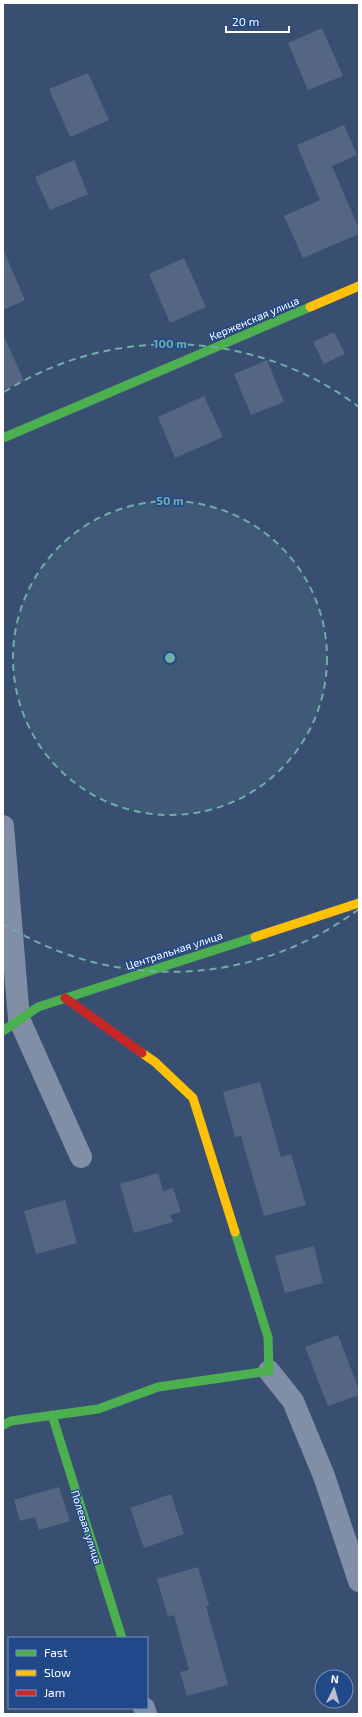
<svg xmlns="http://www.w3.org/2000/svg" width="362" height="1717" viewBox="0 0 362 1717" font-family="'Exo 2',sans-serif">
  <style>
    .building { fill: #546682 }
    .lines { fill: none; stroke-linecap: round; stroke-linejoin: round }
    .street { stroke: #808fa6; stroke-width: 22 }
    .fast { stroke: #4caf50; stroke-width: 9 }
    .slow { stroke: #ffc107; stroke-width: 9 }
    .jam { stroke: #c62828; stroke-width: 9 }
    .ring { fill: none; stroke: #6fada8; stroke-width: 2; stroke-dasharray: 7 5 }
    .labels { text-anchor: middle; dominant-baseline: central; stroke-width: 3; stroke-linejoin: round; paint-order: stroke }
    .street-label { font-size: 11px; fill: #fff; stroke: #214989 }
    .centre { fill: #6fada8; stroke: #214989; stroke-width: 2 }
    .ring-label { font-size: 12px; text-anchor: middle; font-weight: bold; fill: #6fada8; stroke: #214989; stroke-width: 3; stroke-linejoin: round; paint-order: stroke }
  </style>
  <rect width="100%" height="100%" fill="#394f71"/>
  <g class="building">
    <polygon points="322,28 343,76 308,90 288,43"/>
    <polygon points="88,73 109,120 70,137 49,89"/>
    <polygon points="344,125 357,155 332,166 359,229 359,234 303,258 284,216 320,200 297,145"/>
    <polygon points="74,160 88,194 50,210 35,177"/>
    <polygon points="3,249 25,300 3,310"/>
    <polygon points="184,258 206,307 170,323 149,274"/>
    <polygon points="334,332 345,354 324,364 313,342"/>
    <polygon points="3,334 24,381 3,390"/>
    <polygon points="267,360 284,402 251,415 234,374"/>
    <polygon points="204,396 223,437 175,458 158,417"/>
    <polygon points="260,1082 281,1157 291,1154 306,1205 264,1216 241,1136 235,1137 223,1092"/>
    <polygon points="158,1173 163,1191 173,1188 181,1212 170,1215 173,1222 134,1233 120,1184"/>
    <polygon points="65,1200 77,1243 36,1254 24,1211"/>
    <polygon points="314,1246 323,1283 285,1293 275,1256"/>
    <polygon points="338,1335 359,1390 359,1395 328,1406 305,1347"/>
    <polygon points="59,1487 70,1521 39,1530 35,1517 20,1521 14,1500"/>
    <polygon points="171,1494 184,1534 144,1548 130,1508"/>
    <polygon points="198,1567 209,1605 206,1606 228,1685 187,1696 180,1672 189,1670 174,1615 168,1617 157,1579"/>
  </g>
  <g class="lines">
    <g class="street">
      <polyline points="3,826 19,1019 81,1157"/>
      <polyline points="269,1371 293,1401 324,1476 359,1581"/>
      <polyline points="144,1708 146,1714"/>
    </g>
    <g class="fast">
      <polyline points="3,438 310,307"/>
      <polyline points="3,1031 38,1007 255,937"/>
      <polyline points="52,1415 122,1638"/>
      <polyline points="3,1425 11,1421 98,1409 158,1387 269,1371 268,1337 235,1232"/>
    </g>
    <g class="slow">
      <polyline points="310,307 359,286"/>
      <polyline points="255,937 359,903"/>
      <polyline points="142,1053 155,1062 193,1098 235,1232"/>
    </g>
    <polyline class="jam" points="65,998 142,1053"/>
  </g>
  <circle cx="170" cy="658" r="157" fill="#6fada8" fill-opacity=".12"/>
  <g class="ring">
    <circle cx="170" cy="658" r="157"/>
    <path d="M359 909A314 314 0 0 1 4 924M4 392A314 314 0 0 1 359 407"/>
  </g>
  <g class="labels">
    <g class="street-label">
      <text transform="translate(254 318) rotate(-23)">Керженская улица</text>
      <text transform="translate(174 950) rotate(-18)">Центральная улица</text>
      <text transform="translate(87 1527) rotate(72)">Полевая улица</text>
    </g>
  </g>
  <circle cx="170" cy="658" r="6" class="centre"/>
  <g class="ring-label">
    <text x="170" y="348">100 m</text>
    <text x="170" y="505">50 m</text>
  </g>
  <rect width="362" height="1717" fill="none" stroke="#ffffff" stroke-width="8"/>
  <rect x="8" y="1637" width="140" height="72" fill="#214989" stroke="#7a92b8"/>
  <rect x="16" y="1650" width="20" height="6" fill="#4caf50" stroke="#7a92b8"/>
  <text x="44" y="1657" font-size="12" fill="#ffffff">Fast</text>
  <rect x="16" y="1670" width="20" height="6" fill="#ffc107" stroke="#7a92b8"/>
  <text x="44" y="1677" font-size="12" fill="#ffffff">Slow</text>
  <rect x="16" y="1690" width="20" height="6" fill="#c62828" stroke="#7a92b8"/>
  <text x="44" y="1697" font-size="12" fill="#ffffff">Jam</text>
  <g transform="translate(334 1689) rotate(5)"><circle r="19" fill="#214989" stroke="#7a92b8"/>
  <path d="M0-3L7 15L0 10L-7 15Z" fill="#bac1cd"/>
  <text y="-6" font-size="11" font-weight="bold" text-anchor="middle" fill="#ffffff">N</text>
  </g>
  <path d="M226 26v6h63v-6" fill="none" stroke="#ffffff" stroke-width="2"/>
  <text x="232" y="26" font-size="12" fill="#ffffff" stroke="#214989" stroke-width="3" paint-order="stroke">20 m</text>
</svg>
